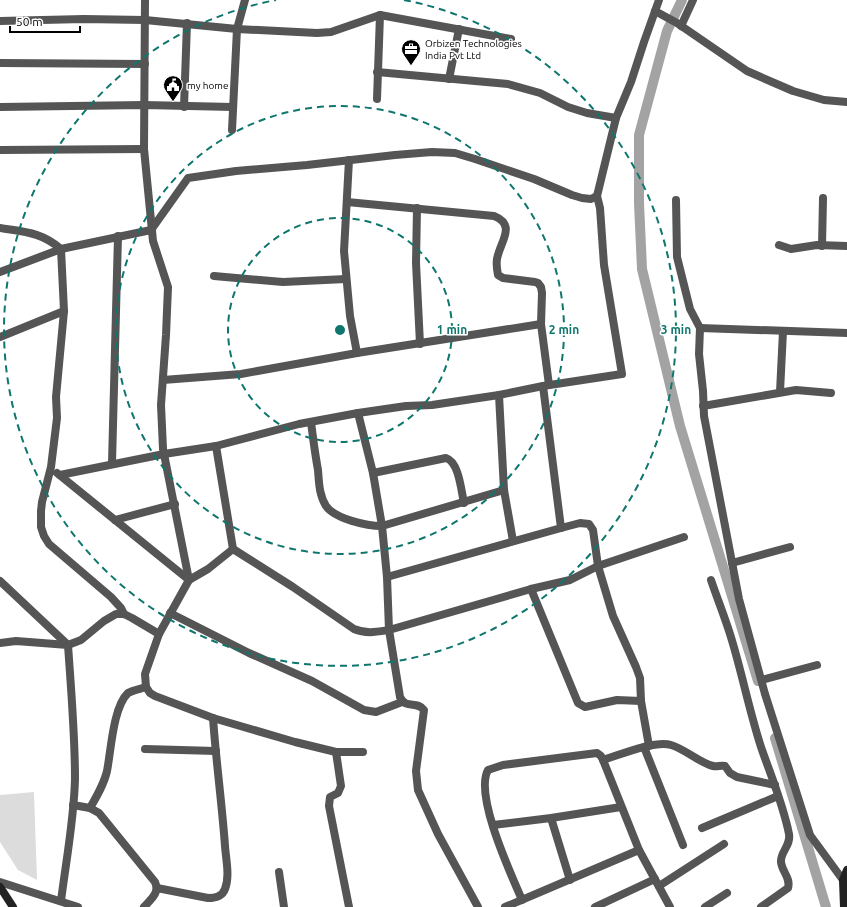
<svg xmlns="http://www.w3.org/2000/svg" width="847" height="907" viewBox="0 0 847 907" font-family="Ubuntu,sans-serif">
  <style>
    .green { fill: #dcdcdc }
    .lines { fill: none; stroke-linecap: round; stroke-linejoin: round }
    .canal { stroke: #a3a3a3; stroke-width: 10 }
    .street { stroke: #555; stroke-width: 8 }
    .secondary { stroke: #222; stroke-width: 8 }
    .ring { fill: none; stroke: #0f766e; stroke-width: 2; stroke-dasharray: 7 5 }
    .labels { text-anchor: middle; dominant-baseline: central; stroke-width: 3; stroke-linejoin: round; paint-order: stroke }
    .poi-label { font-size: 10px; fill: #000; stroke: #fff; text-anchor: start }
    .centre { fill: #0f766e; stroke: #fff; stroke-width: 2 }
    .ring-label { font-size: 12px; text-anchor: middle; font-weight: bold; fill: #0f766e; stroke: #fff; stroke-width: 3; stroke-linejoin: round; paint-order: stroke }
  </style>
  <rect width="100%" height="100%" fill="#fff"/>
  <polygon class="green" points="34,792 34,793 37,880 18,870 0,842 0,795"/>
  <g class="lines">
    <g class="canal">
      <polyline points="682,0 667,31 639,135 639,203 642,269 680,426 758,681"/>
      <polyline points="775,738 826,907"/>
    </g>
    <g class="street">
      <polyline points="145,0 144,149 153,241 168,287 166,335 161,405 163,449 189,580 159,634 145,674 146,687 150,693 155,696 213,718 295,742 336,752 363,752"/>
      <polyline points="655,11 677,23 747,71 793,91 824,100 847,102"/>
      <polyline points="0,21 84,19 145,20 237,29 317,33 331,32 380,15 511,39"/>
      <polyline points="681,26 693,0"/>
      <polyline points="0,63 145,64"/>
      <polyline points="377,72 508,84 540,93 568,107 587,113 616,118"/>
      <polyline points="449,79 459,29"/>
      <polyline points="377,99 380,15"/>
      <polyline points="0,107 144,105 233,107"/>
      <polyline points="184,107 187,23"/>
      <polyline points="232,130 237,29 245,0"/>
      <polyline points="0,150 144,149"/>
      <polyline points="349,160 344,251 350,316 357,353"/>
      <polyline points="676,200 677,257 690,309 700,328 699,354 703,391 704,416 739,599 765,694 810,835 843,880"/>
      <path d="M347 202 494 216C517 225 500 242 497 259 496 265 497 270 498 275L503 278 535 282 538 283 541 287 542 293 541 324 549 385"/>
      <polyline points="417,208 416,263 420,344"/>
      <path d="M0 228C25 232 41 232 61 249L64 311 56 397 57 418 51 467 42 502 41 511V527L44 536 49 544 111 597 121 608 124 614"/>
      <polyline points="779,245 791,249 817,245 847,246"/>
      <polyline points="822,246 823,198"/>
      <polyline points="0,272 61,249 151,230 188,178 236,171 307,165 395,155 432,152 455,153 475,159 534,179 572,195 582,198 591,199 597,196 616,118 631,82 644,42 659,0"/>
      <polyline points="214,276 283,282 346,279"/>
      <polyline points="700,328 847,333"/>
      <polyline points="0,337 64,311"/>
      <polyline points="163,380 241,374 357,353 541,324"/>
      <polyline points="543,386 561,528"/>
      <polyline points="780,392 783,331"/>
      <polyline points="499,395 504,490 513,541"/>
      <polyline points="703,406 796,390 831,393"/>
      <path d="M358 413 373 473 382 526 387 577 389 630 400 697C406 710 417 700 424 710L416 771 418 790 438 834 478 907"/>
      <path d="M311 422C313 438 315 454 318 470 319 482 319 495 326 506 335 519 367 526 382 526L504 490"/>
      <path d="M216 446 233 549 293 587 354 629C366 634 376 632 389 630L531 589 570 580 598 566 684 537"/>
      <polyline points="112,463 118,236"/>
      <polyline points="57,473 189,580 208,569 233,549"/>
      <path d="M373 473 446 458C459 462 461 490 464 503"/>
      <polyline points="60,475 164,454 216,446 299,424 358,413 406,406 432,405 499,395 543,386 622,374 604,265 600,208 597,196"/>
      <polyline points="115,520 175,504"/>
      <polyline points="732,563 790,547"/>
      <polyline points="387,577 561,528 580,523 589,524 593,530 598,566 613,616 636,667 640,678 641,701 649,746"/>
      <path d="M711 580C718 601 727 622 733 644 743 678 750 713 761 747 771 776 783 804 789 834 791 846 780 852 781 862 782 872 791 878 788 888L761 907"/>
      <path d="M0 581 68 645C71 689 75 734 75 779 74 820 66 861 61 901"/>
      <polyline points="531,589 578,703 585,707 617,700 641,701"/>
      <polyline points="170,613 249,653 312,681 364,710 376,712 402,702"/>
      <polyline points="0,643 16,641 68,645 81,640 104,621 116,614 124,614 132,618 159,634"/>
      <polyline points="762,680 817,665"/>
      <polyline points="644,747 683,845"/>
      <polyline points="145,749 216,751"/>
      <polyline points="336,752 341,786 338,793 330,797 329,806 349,907"/>
      <path d="M603 760C619 755 655 740 671 745 685 749 700 763 713 766 717 767 721 765 725 766L730 773 737 777 775 785"/>
      <path d="M73 805 90 808 99 813 155 882C160 893 151 899 144 907"/>
      <path d="M90 808C97 796 104 784 107 771 111 751 113 707 128 693 133 690 140 689 146 687"/>
      <polyline points="551,818 570,880"/>
      <polyline points="493,825 551,818 621,807"/>
      <polyline points="702,828 778,796"/>
      <polyline points="279,872 284,907"/>
      <polyline points="0,882 78,907"/>
      <polyline points="659,886 724,844"/>
      <path d="M157 888 208 898C215 898 222 897 225 889 230 876 226 860 225 846 222 804 216 761 213 718"/>
      <path d="M522 900C511 874 474 795 488 770L503 765 597 753 601 756 603 760 639 850 670 907"/>
      <polyline points="505,907 639,850"/>
      <polyline points="595,907 655,879"/>
      <polyline points="705,907 727,893"/>
    </g>
    <g class="secondary">
      <polyline points="0,887 13,907"/>
      <polyline points="844,907 843,880 847,870"/>
    </g>
  </g>
  <g class="ring">
    <circle cx="340" cy="330" r="112"/>
    <circle cx="340" cy="330" r="224"/>
    <path d="M404 0A336 336 0 1 1 276 0"/>
  </g>
  <defs>
    <symbol id="office-pin" viewBox="-11 -11 22 30"><path d="M0 17L-7.5 6A9.5 9.5 0 1 1 7.5 6Z" fill="#000" stroke="#fff"/><path d="M-6-3h4V-5.5h4V-3h4V5H-6ZM-1-4.5V-3h2v-1.5ZM-6 0V1H6V0Z" fill="#fff"/></symbol>
    <symbol id="civic-pin" viewBox="-11 -11 22 30"><path d="M0 17L-7.5 6A9.5 9.5 0 1 1 7.5 6Z" fill="#000" stroke="#fff"/><path d="M-.6-6.5H3V-4.5H.6V-3L4-1V1h2V6H-6V1h2V-1L-.6-3ZM-1.2 2.5V6h2.4V2.5Z" fill="#fff"/></symbol>
  </defs>
  <g fill-rule="evenodd">
    <use href="#office-pin" x="400" y="38" width="22" height="30"/>
    <use href="#civic-pin" x="162" y="74" width="22" height="30"/>
  </g>
  <g class="labels">
    <g class="poi-label">
      <text x="425" y="43">Orbizen Technologies<tspan x="425" dy="12">India Pvt Ltd</tspan></text>
      <text x="187" y="85">my home</text>
    </g>
  </g>
  <circle cx="340" cy="330" r="6" class="centre"/>
  <g class="ring-label">
    <text x="452" y="334">1 min</text>
    <text x="564" y="334">2 min</text>
    <text x="676" y="334">3 min</text>
  </g>
  <path d="M10 26v6h70v-6" fill="none" stroke="#000000" stroke-width="2"/>
  <text x="16" y="26" font-size="12" fill="#000000" stroke="#ffffff" stroke-width="3" paint-order="stroke">50 m</text>
</svg>
